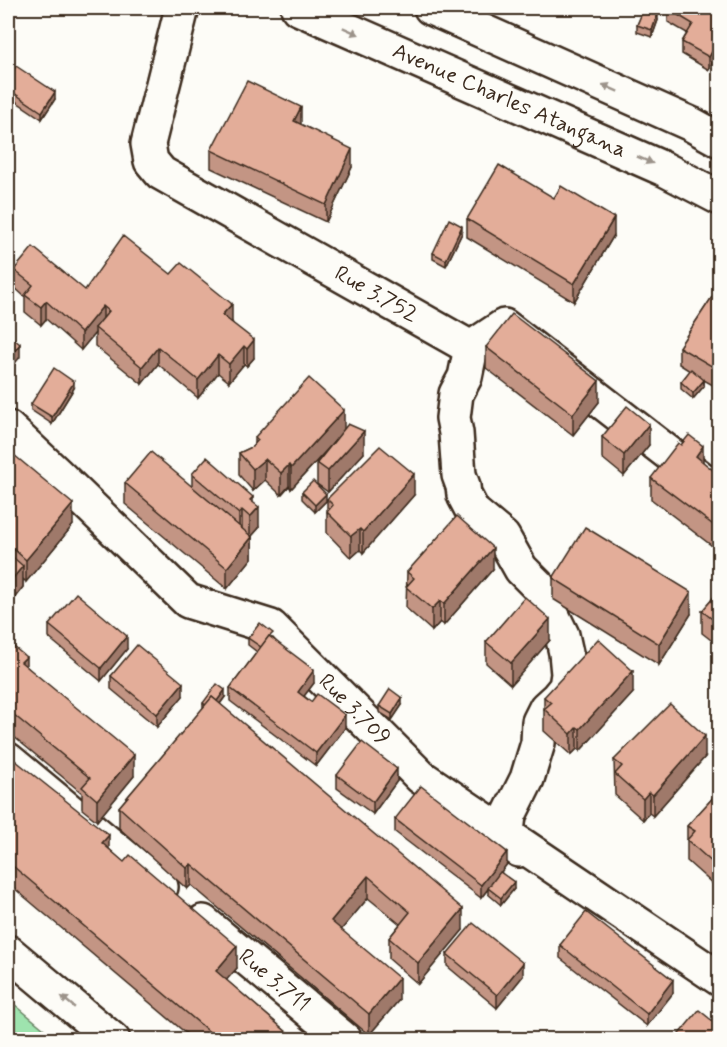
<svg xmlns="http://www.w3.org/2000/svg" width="727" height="1047" viewBox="0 0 727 1047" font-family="Mynerve,sans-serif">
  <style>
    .green { fill: #9ee3ae; stroke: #6c8666; stroke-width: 1.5 }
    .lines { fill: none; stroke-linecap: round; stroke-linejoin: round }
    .minor-casing { stroke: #3b2a1e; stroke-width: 38 }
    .major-casing { stroke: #3b2a1e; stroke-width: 38 }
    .minor { stroke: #fdfcf7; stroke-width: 33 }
    .major { stroke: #fdfcf7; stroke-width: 33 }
    .wall { fill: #c39584; stroke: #3b2a1e; stroke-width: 1.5 }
    .shaded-wall { fill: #9f796b; stroke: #3b2a1e; stroke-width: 1.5 }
    .building { fill: #e3ad99; stroke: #3b2a1e; stroke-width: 1.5 }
    .oneway { fill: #9c938a }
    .labels { text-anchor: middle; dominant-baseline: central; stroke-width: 5; stroke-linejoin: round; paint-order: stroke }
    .street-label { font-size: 22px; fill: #3b2a1e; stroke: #fdfcf7 }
  </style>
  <rect width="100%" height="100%" fill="#fdfcf7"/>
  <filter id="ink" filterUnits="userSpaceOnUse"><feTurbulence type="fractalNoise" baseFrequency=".0167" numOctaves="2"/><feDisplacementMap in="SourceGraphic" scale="12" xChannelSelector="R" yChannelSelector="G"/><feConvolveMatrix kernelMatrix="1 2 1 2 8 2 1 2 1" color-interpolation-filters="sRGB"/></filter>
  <g filter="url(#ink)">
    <polygon class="green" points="8,999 56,1039 8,1039"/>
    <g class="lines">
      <defs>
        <g id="minor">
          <path id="s1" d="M182 8 148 144 151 161 161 173 471 348 504 326 720 493"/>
          <polyline points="471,348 465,377 456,394 453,418 456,433 459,475 463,486 464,495 473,512 503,537 521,569 538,586 562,635 566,653 568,674 566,687 557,698 546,708 539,722 538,743 527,779 509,815 507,832 508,842 519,850"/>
          <path id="s2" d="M8 428 57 474 188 601 271 627 421 777 720 979"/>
          <polyline points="8,760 161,887"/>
          <path id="s3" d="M203 922 345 1040"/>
          <polyline points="8,952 113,1040"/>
        </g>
        <g id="major">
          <path id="s4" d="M298 8 664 169 720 198"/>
          <polyline points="431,8 691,124 720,140"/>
        </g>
      </defs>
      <use href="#minor" class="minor-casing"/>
      <use href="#major" class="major-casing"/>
      <use href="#minor" class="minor"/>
      <use href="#major" class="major"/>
    </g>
    <g class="wall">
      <polygon points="632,8 656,8 654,12 658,20 652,37 637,32 637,25 643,12"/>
      <polygon points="720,8 720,67 714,64 714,60 709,70 682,54 682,42 687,33 668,22 668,9"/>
      <polygon points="8,80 55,99 42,119 8,96"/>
      <polygon points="211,150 352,167 326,222 211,168"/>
      <polygon points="554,198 614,235 574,302 467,237 467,219"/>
      <polygon points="462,233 446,266 433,259 433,253"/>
      <polygon points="14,270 85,290 232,322 254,358 247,366 244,364 229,382 218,373 198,398 158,364 142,384 95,346 95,333 81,350 46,319 41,325 25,312 25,297 14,287"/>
      <polygon points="720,285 720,389 704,380 704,386 693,399 681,389 681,382 690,371 679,364 679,347"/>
      <polygon points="486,347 599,402 573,435 486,368"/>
      <polygon points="74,388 52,424 31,410 31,404"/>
      <polygon points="720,410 720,423 716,421 716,414"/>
      <polygon points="344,429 364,453 328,492 317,484 317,463 328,449 291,489 289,486 281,495 265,480 253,491 239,475 239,453 252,447 255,444 255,437"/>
      <polygon points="602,437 649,445 624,476 602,458"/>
      <polygon points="8,450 73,525 26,582 23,579 23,587 8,606"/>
      <polygon points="703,463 720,476 720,552 651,499 651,478"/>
      <polygon points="192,474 253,502 259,528 252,536 252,558 227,589 125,504 125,483 192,487"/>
      <polygon points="302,492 326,501 315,512 302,499"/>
      <polygon points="414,495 363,553 360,550 351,558 327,533 327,499"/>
      <polygon points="493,569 444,625 440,622 432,631 406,608 407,572"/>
      <polygon points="553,578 691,614 659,665 553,599"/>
      <polygon points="720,590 720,647 702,633 702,611"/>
      <polygon points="49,625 127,649 101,681 49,638"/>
      <polygon points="248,638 273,638 314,683 304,696 345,728 316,766 230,701 230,688 257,652 248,645"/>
      <polygon points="550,640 511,685 486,663 486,642"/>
      <polygon points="8,642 26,666 134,776 97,821 82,809 82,793 8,732"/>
      <polygon points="111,676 183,696 157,727 111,689"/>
      <polygon points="633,693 580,751 577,749 571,755 544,731 544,697"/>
      <polygon points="225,697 220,704 463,930 418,984 389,959 389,938 400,924 368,898 341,930 399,1000 369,1035 191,885 187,889 119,828 119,807 203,708 203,703"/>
      <polygon points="402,705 392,720 379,712 379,706"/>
      <polygon points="705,757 653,816 649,813 643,820 615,795 614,760"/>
      <polygon points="8,761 109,849 237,968 226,980 296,1040 194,1040 8,883"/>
      <polygon points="337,775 397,781 373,814 337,788"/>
      <polygon points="720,790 720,879 714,885 687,861 687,826"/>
      <polygon points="395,819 507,864 501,872 514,889 501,905 488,894 488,889 481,898 395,832"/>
      <polygon points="560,945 673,993 647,1026 560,958"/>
      <polygon points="447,954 523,976 497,1008 447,966"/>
    </g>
    <g class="shaded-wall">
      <polygon points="651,8 656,8 651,17"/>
      <polygon points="658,13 658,20 652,37 652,30"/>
      <polygon points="720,37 720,50 714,51 714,60 709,70 709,57"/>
      <polygon points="55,92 55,99 42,119 42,112"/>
      <polygon points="301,107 301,125 294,121"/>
      <polygon points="352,149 352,167 326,222 326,205"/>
      <polygon points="614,218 614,235 574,302 574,284"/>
      <polygon points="462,226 462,233 446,266 446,260"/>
      <polygon points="46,301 46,319 41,325 41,307"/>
      <polygon points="232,304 232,322 222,333 222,315"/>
      <polygon points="103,306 103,324 95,328 95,333 81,350 81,333"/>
      <polygon points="254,340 254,358 247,366 247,349"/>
      <polygon points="20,344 20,357 8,372 8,359"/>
      <polygon points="244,346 244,364 229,382 229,364"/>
      <polygon points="158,347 158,364 142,384 142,367"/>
      <polygon points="218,355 218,373 198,398 198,380"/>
      <polygon points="704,380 704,386 693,399 693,393"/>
      <polygon points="599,381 599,402 573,435 573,414"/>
      <polygon points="74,382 74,388 52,424 52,417"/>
      <polygon points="344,410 344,431 291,489 291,468"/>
      <polygon points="649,424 649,445 624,476 624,455"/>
      <polygon points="364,431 364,453 328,492 328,471"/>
      <polygon points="703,446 703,467 696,456"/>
      <polygon points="265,459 265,480 253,491 253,469"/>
      <polygon points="289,465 289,486 281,495 281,473"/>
      <polygon points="414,474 414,495 363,553 363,532"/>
      <polygon points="326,494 326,501 315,512 315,505"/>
      <polygon points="253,497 253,514 259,507 259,528 250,538 250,500"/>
      <polygon points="73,504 73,525 26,582 26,560"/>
      <polygon points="242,510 242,531 239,535 239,514"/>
      <polygon points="360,529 360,550 351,558 351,536"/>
      <polygon points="252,537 252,558 227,589 227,568"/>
      <polygon points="493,548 493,569 444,625 444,604"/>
      <polygon points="23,566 23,587 8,606 8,584"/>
      <polygon points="691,592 691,614 659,665 659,644"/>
      <polygon points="440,601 440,622 432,631 432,609"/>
      <polygon points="550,619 550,640 511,685 511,663"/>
      <polygon points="127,636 127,649 101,681 101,668"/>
      <polygon points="26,657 26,678 21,662"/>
      <polygon points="314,670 314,683 298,704 298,692"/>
      <polygon points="633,671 633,693 580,751 580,729"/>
      <polygon points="183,683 183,696 157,727 157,714"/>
      <polygon points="225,690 225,697 211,716 211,709"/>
      <polygon points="402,698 402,705 392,720 392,714"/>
      <polygon points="345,715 345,728 316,766 316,753"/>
      <polygon points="577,727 577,749 571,755 571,734"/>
      <polygon points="705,736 705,757 653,816 653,795"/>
      <polygon points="134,755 134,776 97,821 97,800"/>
      <polygon points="397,769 397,781 373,814 373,802"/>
      <polygon points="649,792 649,813 643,820 643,799"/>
      <polygon points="109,835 109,856 102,843"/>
      <polygon points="507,852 507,864 481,898 481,885"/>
      <polygon points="720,858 720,879 714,885 714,864"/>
      <polygon points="191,864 191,885 187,889 187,868"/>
      <polygon points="368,876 368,898 331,942 331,921"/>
      <polygon points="514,882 514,889 501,905 501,898"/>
      <polygon points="463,909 463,930 418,984 418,963"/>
      <polygon points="237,946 237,968 216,992 216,971"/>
      <polygon points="523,963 523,976 497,1008 497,995"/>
      <polygon points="399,978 399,1000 369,1035 369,1014"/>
      <polygon points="673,980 673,993 647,1026 647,1014"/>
      <polygon points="720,1032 720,1039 713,1040"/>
    </g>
    <g class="building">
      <polygon points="644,8 658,13 652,30 637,25"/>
      <polygon points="669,8 720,8 720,37 709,57 682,42 693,24 668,9"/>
      <polygon points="720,42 720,54 714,51"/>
      <polygon points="16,66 55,92 42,112 8,89 8,80"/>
      <polygon points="247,81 301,107 294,121 352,149 326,205 211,150"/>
      <polygon points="499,165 554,198 561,186 614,218 574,284 467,219"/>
      <polygon points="449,219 462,226 446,260 433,253"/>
      <polygon points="123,236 171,274 181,263 232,304 222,315 254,340 247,349 244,346 229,364 218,355 198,380 158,347 142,367 95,328 109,311 103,306 81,333 46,301 41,307 25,295 33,285 14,270 33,247 85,290"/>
      <polygon points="720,285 720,371 679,347"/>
      <polygon points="512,314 599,381 573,414 486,347"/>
      <polygon points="8,334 20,344 8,359"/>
      <polygon points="54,368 74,382 52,417 31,404"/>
      <polygon points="691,369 704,380 693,393 681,382"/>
      <polygon points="309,378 344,410 291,468 289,465 281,473 265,459 253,469 239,453 252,447 258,440 255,437"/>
      <polygon points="627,406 649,424 624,455 602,437"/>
      <polygon points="348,424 364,431 328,471 317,463"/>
      <polygon points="689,435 703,446 696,456 720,476 720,530 651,478 678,443 681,445"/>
      <polygon points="380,446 414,474 363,532 360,529 351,536 327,512 333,505 327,499"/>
      <polygon points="8,450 73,504 26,560 8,544"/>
      <polygon points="151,452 252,537 227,568 125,483"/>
      <polygon points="207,457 253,497 250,500 259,507 250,517 242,510 239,514 192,474"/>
      <polygon points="313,481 326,494 315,505 302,492"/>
      <polygon points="457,516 493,548 444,604 440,601 432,609 406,587 414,578 407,572"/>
      <polygon points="585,527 691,592 659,644 553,578"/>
      <polygon points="8,553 23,566 8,584"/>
      <polygon points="720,590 720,625 702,611"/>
      <polygon points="76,593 127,636 101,668 49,625"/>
      <polygon points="525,597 550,619 511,663 486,642"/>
      <polygon points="260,623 273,633 270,636 269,636 261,647 248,638"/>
      <polygon points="269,636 314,670 298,692 311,702 317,694 345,715 316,753 230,688"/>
      <polygon points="598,639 633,671 580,729 577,727 571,734 544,709 551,703 544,697"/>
      <polygon points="8,642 26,657 21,662 134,755 97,800 82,787 90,778 8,710"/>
      <polygon points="137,645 183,683 157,714 111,676"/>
      <polygon points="217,684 225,690 217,701 212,697 206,705 203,703"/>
      <polygon points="390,689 402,698 392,714 379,706"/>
      <polygon points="212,697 463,909 418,963 389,938 410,912 368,876 331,921 399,978 369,1014 191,864 187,868 119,807"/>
      <polygon points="670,704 705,736 653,795 649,792 643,799 615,774 622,766 614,760"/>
      <polygon points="362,742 397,769 373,802 337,775"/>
      <polygon points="11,757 109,835 102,843 124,862 130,855 237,946 216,971 296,1040 219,1040 8,862 8,761"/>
      <polygon points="421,786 507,852 481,885 395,819"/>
      <polygon points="720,790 720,858 714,864 687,840 695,831 687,826"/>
      <polygon points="500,872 514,882 501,898 488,888"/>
      <polygon points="586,912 673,980 647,1014 560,945"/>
      <polygon points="473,923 523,963 497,995 447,954"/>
      <polygon points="699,1010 720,1027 720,1032 713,1040 674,1040"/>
    </g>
    <defs><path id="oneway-solid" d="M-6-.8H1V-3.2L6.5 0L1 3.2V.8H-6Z" transform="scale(1.5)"/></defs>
    <g class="oneway">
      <use href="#oneway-solid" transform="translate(351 31) rotate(24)"/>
      <use href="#oneway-solid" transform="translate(610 88) rotate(-156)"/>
      <use href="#oneway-solid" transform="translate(645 160) rotate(24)"/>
      <use href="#oneway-solid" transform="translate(68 1002) rotate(-140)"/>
    </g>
  </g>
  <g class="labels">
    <g class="street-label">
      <text stroke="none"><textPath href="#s4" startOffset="231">Avenue Charles Atangana</textPath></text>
      <text stroke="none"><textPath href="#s1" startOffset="420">Rue 3.752</textPath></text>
      <text stroke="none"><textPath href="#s2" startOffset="454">Rue 3.709</textPath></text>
      <text stroke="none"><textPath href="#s3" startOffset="92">Rue 3.711</textPath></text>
    </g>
  </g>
  <rect width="727" height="1047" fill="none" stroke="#fdfcf7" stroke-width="30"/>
  <rect x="15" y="15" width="697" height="1017" fill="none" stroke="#3b2a1e" stroke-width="2" filter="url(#ink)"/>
</svg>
